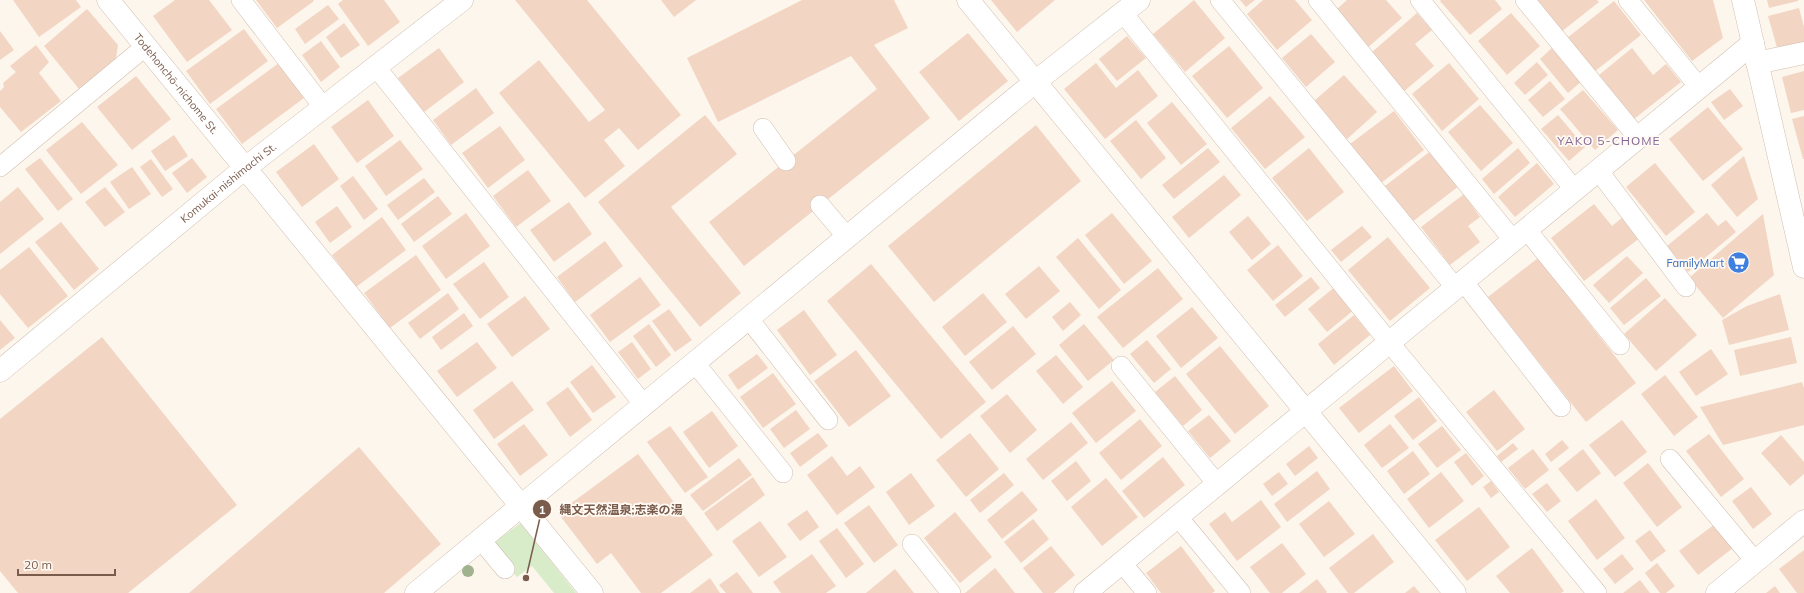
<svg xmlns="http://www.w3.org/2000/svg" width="1804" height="593" viewBox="0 0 1804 593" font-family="Mulish,'Noto Sans JP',sans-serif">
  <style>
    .green { fill: #d8ecc9 }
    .building { fill: #f3d5c3 }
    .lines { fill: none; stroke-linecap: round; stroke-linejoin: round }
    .service-casing { stroke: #d1beb0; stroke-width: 20 }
    .minor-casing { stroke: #d1beb0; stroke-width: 23 }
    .tertiary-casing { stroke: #d1beb0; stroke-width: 23 }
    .service { stroke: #fff; stroke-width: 19 }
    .minor { stroke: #fff; stroke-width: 22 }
    .tertiary { stroke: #fff; stroke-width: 22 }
    .tree { fill: #a0b28e }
    .labels { text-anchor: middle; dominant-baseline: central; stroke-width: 3.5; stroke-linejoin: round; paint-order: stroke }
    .street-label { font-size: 11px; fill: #7a5c4d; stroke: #fffaf3 }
    .shop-label { font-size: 11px; fill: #366cbe; stroke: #fffaf3; text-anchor: end }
    .neighbourhood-label { font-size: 12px; letter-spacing: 1px; fill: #846695; stroke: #fffaf3 }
    .leader { fill: none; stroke: #7a5c4d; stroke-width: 1.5 }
    .callout-dot { fill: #7a5c4d; stroke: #fffaf3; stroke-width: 1.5 }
    .mark-label { font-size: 12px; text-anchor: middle; font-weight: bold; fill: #fff }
    .callout-label { font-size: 12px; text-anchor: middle; font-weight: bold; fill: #7a5c4d; stroke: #fffaf3; stroke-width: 3.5; stroke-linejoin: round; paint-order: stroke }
  </style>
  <rect width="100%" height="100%" fill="#fdf6ec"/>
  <polygon class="green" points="521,523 576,593 554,593 532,566 517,577 502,561 491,544"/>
  <g class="building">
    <polygon points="13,0 76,0 81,7 39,37"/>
    <polygon points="175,0 209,0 232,30 187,62 153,16"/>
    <polygon points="256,0 313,0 314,1 277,28"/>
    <polygon points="343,0 384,0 400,22 368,46 338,4"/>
    <polygon points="515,0 587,0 681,115 638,150 619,128 604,140 625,166 585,198 499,93 539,60 589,122 605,110"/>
    <polygon points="661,0 696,0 674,17"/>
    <polygon points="802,0 894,0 908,28 874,45 930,118 744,266 709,222 877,89 851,56 718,122 687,58"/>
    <polygon points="991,0 1055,0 1017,32"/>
    <polygon points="1194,0 1225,38 1185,72 1153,34"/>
    <polygon points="1240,0 1255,0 1246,7"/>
    <polygon points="1263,0 1295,0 1312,20 1277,50 1247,14"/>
    <polygon points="1347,0 1386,0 1402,18 1367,48 1335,11"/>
    <polygon points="1441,0 1495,0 1502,9 1470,35 1440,1"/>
    <polygon points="1536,0 1597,0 1599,2 1561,32"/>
    <polygon points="1644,0 1713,0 1723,38 1692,61"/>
    <polygon points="1767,0 1798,0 1798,1 1769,8"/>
    <polygon points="1614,1 1641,35 1594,72 1567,38"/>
    <polygon points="328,5 339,19 305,44 295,29"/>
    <polygon points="1799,8 1804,27 1804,44 1778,51 1768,16"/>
    <polygon points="87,9 118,45 116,58 79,89 44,46"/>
    <polygon points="1417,13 1432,30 1415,44 1434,66 1403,92 1371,53"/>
    <polygon points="1511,13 1540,46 1507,75 1478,41"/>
    <polygon points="344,23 360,45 341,58 326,37"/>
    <polygon points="244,29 268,61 210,104 186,71"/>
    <polygon points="0,31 14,50 0,60"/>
    <polygon points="968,33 1008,81 959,121 919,72"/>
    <polygon points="1311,34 1335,62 1306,87 1282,58"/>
    <polygon points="1127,36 1146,58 1117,81 1099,59"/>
    <polygon points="321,41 340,67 321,82 302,55"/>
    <polygon points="36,45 49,62 39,73 61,101 21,132 0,107 0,91 4,87 3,83 16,72 10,66"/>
    <polygon points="1229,46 1263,88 1227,118 1192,76"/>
    <polygon points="1553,47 1582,81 1568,93 1540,59"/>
    <polygon points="439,48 464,82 424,112 398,78"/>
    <polygon points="1632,48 1653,75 1666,64 1681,82 1634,119 1599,75"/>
    <polygon points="1537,62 1548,75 1525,95 1514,83"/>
    <polygon points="279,63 304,98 242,144 216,109"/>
    <polygon points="1096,63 1116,88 1138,70 1158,96 1105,139 1064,89"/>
    <polygon points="1449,63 1479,99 1442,131 1412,94"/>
    <polygon points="1804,71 1804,110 1791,113 1782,77"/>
    <polygon points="1344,75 1377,112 1347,139 1314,101"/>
    <polygon points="136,76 171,119 132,150 97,107"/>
    <polygon points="1550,81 1565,99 1543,117 1528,100"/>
    <polygon points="476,88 494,113 451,145 433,120"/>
    <polygon points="1730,89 1743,106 1724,120 1711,102"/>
    <polygon points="1583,90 1618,130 1595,150 1560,109"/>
    <polygon points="1270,96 1305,137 1265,169 1231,128"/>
    <polygon points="368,100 394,136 357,163 331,127"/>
    <polygon points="1172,102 1207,144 1181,165 1147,123"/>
    <polygon points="1480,105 1513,143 1481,171 1448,132"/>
    <polygon points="1708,107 1743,149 1703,181 1669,139"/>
    <polygon points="1394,111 1424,150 1381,183 1350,144"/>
    <polygon points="705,115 737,154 671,207 741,293 700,327 598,202"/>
    <polygon points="1558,115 1585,147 1569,161 1541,129"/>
    <polygon points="1804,116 1804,159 1803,159 1792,119"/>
    <polygon points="1136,120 1166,158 1141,179 1110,141"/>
    <polygon points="82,122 118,165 81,194 46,150"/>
    <polygon points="1036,125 1081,181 934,302 888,246"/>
    <polygon points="500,126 525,160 488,188 462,153"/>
    <polygon points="174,135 188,156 165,171 151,151"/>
    <polygon points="400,140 423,169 386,196 365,166"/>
    <polygon points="314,144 339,179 302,207 276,172"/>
    <polygon points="1208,148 1220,162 1174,199 1162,185"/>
    <polygon points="1309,148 1344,192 1307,221 1272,178"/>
    <polygon points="1518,148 1530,163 1494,194 1482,179"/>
    <polygon points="1432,150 1459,186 1412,222 1385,186"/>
    <polygon points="1744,156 1758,199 1737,217 1711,185"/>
    <polygon points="40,158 73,199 58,211 25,169"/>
    <polygon points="192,158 207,177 187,193 172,173"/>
    <polygon points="151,159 173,189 162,197 140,167"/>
    <polygon points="1537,163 1554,184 1515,217 1498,197"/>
    <polygon points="1655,163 1695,212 1666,236 1626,187"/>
    <polygon points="132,167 151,194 129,209 110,182"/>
    <polygon points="528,170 551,201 516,227 493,196"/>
    <polygon points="1224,175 1241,195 1189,238 1172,217"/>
    <polygon points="353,176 378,209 364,220 340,186"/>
    <polygon points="424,178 435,192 398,220 387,205"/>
    <polygon points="18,187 44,219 0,254 0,202"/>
    <polygon points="105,187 125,212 105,227 85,202"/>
    <polygon points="1464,194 1480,217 1468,226 1480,242 1450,265 1421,227"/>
    <polygon points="438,196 452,214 414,242 401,224"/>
    <polygon points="569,202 592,234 554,262 530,230"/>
    <polygon points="1594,204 1612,226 1624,216 1641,237 1584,281 1551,238"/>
    <polygon points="337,206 352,227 330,243 315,222"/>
    <polygon points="466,213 490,246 446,279 422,246"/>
    <polygon points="1112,213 1152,261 1124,284 1085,235"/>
    <polygon points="1707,213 1718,226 1726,220 1736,232 1688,272 1667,246"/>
    <polygon points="1763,214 1774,275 1723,318 1689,278"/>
    <polygon points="1248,216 1271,244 1252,260 1229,232"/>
    <polygon points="382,217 406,250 356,287 332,255"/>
    <polygon points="61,222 99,269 74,290 35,242"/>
    <polygon points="1362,226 1372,237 1341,262 1331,250"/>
    <polygon points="1388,237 1430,288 1390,321 1348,270"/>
    <polygon points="1078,238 1121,290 1099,309 1056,257"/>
    <polygon points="605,241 623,266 575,302 557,277"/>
    <polygon points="1278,245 1303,276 1273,301 1247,270"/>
    <polygon points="29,247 68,296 28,328 0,294 0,270"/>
    <polygon points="416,255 441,290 390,328 364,293"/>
    <polygon points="1627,256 1643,273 1609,303 1593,285"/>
    <polygon points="1538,258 1636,383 1586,422 1488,297"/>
    <polygon points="484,262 509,297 480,319 453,284"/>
    <polygon points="871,264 986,402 941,439 827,301"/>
    <polygon points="1039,266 1060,291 1026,319 1005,294"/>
    <polygon points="1158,268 1183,299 1123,348 1097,317"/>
    <polygon points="640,277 661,305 610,342 590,315"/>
    <polygon points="1311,277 1320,288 1285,317 1275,305"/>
    <polygon points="1646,278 1661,296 1624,325 1610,308"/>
    <polygon points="1336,286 1355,309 1327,332 1308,309"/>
    <polygon points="448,293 459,309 420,339 408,323"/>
    <polygon points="983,293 1007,322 965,356 942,327"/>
    <polygon points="1780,294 1789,330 1729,345 1722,320 1747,306"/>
    <polygon points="525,296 550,329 512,357 487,324"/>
    <polygon points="1665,298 1697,335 1656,371 1624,334"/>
    <polygon points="1070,302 1081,315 1063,331 1052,317"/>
    <polygon points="1192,307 1218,338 1181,368 1156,336"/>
    <polygon points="669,309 692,340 675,352 652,321"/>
    <polygon points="804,310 837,355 810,375 777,330"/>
    <polygon points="464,313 473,326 441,350 432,337"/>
    <polygon points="1354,315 1370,335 1334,365 1318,344"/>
    <polygon points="0,320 15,338 0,350"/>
    <polygon points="649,324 671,355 656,367 633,336"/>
    <polygon points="1084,324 1114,360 1088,381 1059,345"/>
    <polygon points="1013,326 1036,354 992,390 969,362"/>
    <polygon points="102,337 237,505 128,593 18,593 0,571 0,419"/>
    <polygon points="1791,337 1797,363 1740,376 1734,350"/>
    <polygon points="1147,340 1171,369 1154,383 1130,354"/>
    <polygon points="477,342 497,368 457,397 437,371"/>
    <polygon points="632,342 651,369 638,379 618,352"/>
    <polygon points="1220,346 1269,406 1235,434 1186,374"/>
    <polygon points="1711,349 1728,374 1696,396 1679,372"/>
    <polygon points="856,350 891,396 849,427 814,381"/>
    <polygon points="757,354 768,368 738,390 728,375"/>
    <polygon points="1056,355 1083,387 1063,404 1036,371"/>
    <polygon points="592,365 616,397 593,413 570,382"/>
    <polygon points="1394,366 1413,391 1359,433 1339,408"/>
    <polygon points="773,373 796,404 763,428 740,397"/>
    <polygon points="1665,375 1698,417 1674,436 1641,394"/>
    <polygon points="1175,376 1202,410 1183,426 1155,392"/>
    <polygon points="512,381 534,410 494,439 473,410"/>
    <polygon points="1112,381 1136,411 1096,443 1072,413"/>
    <polygon points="1802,382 1804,388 1804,425 1723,445 1700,407"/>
    <polygon points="568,387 592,420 570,437 546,403"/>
    <polygon points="1494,390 1525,429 1497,451 1466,412"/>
    <polygon points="1007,394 1037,430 1010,453 980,416"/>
    <polygon points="1419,397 1437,421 1413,440 1394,416"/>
    <polygon points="796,410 810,429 784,448 770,429"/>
    <polygon points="712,411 738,446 709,468 683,432"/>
    <polygon points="1209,415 1231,441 1210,458 1188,431"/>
    <polygon points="1140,419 1162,446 1121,480 1099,453"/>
    <polygon points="1622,420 1647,452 1615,477 1589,445"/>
    <polygon points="1071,422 1088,443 1043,480 1026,459"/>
    <polygon points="524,424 548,455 520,476 497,444"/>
    <polygon points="1390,424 1409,448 1382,468 1364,445"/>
    <polygon points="670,426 708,477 685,493 647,442"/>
    <polygon points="1442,426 1461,450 1437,468 1418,444"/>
    <polygon points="818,433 828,446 800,467 790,453"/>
    <polygon points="970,433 999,469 966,497 936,460"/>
    <polygon points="1709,434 1744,479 1721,497 1686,451"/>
    <polygon points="1781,435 1804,462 1804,474 1790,486 1761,453"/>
    <polygon points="1562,440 1569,448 1551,462 1545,454"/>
    <polygon points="1513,443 1518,449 1501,462 1497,456"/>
    <polygon points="1309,446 1318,458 1295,476 1286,464"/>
    <polygon points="359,447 441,544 384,593 189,593"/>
    <polygon points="1533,449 1549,470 1525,489 1508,468"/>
    <polygon points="1583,449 1601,473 1577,492 1558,469"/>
    <polygon points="1413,451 1430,474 1404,494 1387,471"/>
    <polygon points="1466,453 1484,476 1472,486 1454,462"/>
    <polygon points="638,454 713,555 661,593 641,593 611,553 597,564 558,513"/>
    <polygon points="832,456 847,476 860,466 875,487 837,515 807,475"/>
    <polygon points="1163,457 1185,485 1144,518 1122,491"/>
    <polygon points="739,458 752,475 703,511 690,495"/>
    <polygon points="1076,461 1091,481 1067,501 1051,481"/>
    <polygon points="1648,463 1682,507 1657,527 1623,483"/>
    <polygon points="1317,471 1330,489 1287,522 1274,504"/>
    <polygon points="1279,472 1288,484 1272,496 1263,484"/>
    <polygon points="1441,472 1464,501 1429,528 1407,499"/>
    <polygon points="911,473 935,506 909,525 886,492"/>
    <polygon points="1004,473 1014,485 980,513 970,500"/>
    <polygon points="753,477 765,495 717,531 704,513"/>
    <polygon points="1106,478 1138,517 1102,546 1071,507"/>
    <polygon points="1491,481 1499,492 1491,498 1483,487"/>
    <polygon points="1547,483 1561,501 1547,512 1532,494"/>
    <polygon points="1751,487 1772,514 1753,529 1732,501"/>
    <polygon points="1022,491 1038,510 1002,539 987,520"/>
    <polygon points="1596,499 1625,538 1597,560 1568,521"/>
    <polygon points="1261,500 1281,527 1237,561 1209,524 1225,512 1232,522"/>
    <polygon points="1329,501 1355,534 1324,557 1299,524"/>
    <polygon points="869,505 898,545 874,563 844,523"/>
    <polygon points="1479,507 1510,547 1467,581 1435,540"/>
    <polygon points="807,510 819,527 800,541 787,524"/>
    <polygon points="955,512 992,557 960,583 924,538"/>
    <polygon points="1033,519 1049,539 1021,563 1004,542"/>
    <polygon points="760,521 787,557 759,577 732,541"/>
    <polygon points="1715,524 1733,548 1698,575 1679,551"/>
    <polygon points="837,528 864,564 846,578 819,541"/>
    <polygon points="1650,530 1666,551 1651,562 1635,541"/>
    <polygon points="1373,534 1394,562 1354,593 1348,593 1329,568"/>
    <polygon points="1282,543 1306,574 1282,593 1270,593 1250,567"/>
    <polygon points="1051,546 1075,575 1054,593 1043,593 1023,568"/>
    <polygon points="1181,546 1215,591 1212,593 1161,593 1146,573"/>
    <polygon points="1532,548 1564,591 1561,593 1510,593 1496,576"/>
    <polygon points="1804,550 1804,593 1797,593 1779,569"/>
    <polygon points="812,554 836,586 826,593 781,593 773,582"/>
    <polygon points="1622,554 1634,569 1615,584 1603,569"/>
    <polygon points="1657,563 1675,586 1666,593 1660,593 1645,573"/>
    <polygon points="995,568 1015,593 965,593"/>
    <polygon points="895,569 914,593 866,593"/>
    <polygon points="737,572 753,593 726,593 719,585"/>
    <polygon points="710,578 720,593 690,593"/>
    <polygon points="1317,579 1327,592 1326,593 1299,593"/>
    <polygon points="1640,580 1650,593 1623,593"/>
    <polygon points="1414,586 1420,593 1405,593"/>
    <polygon points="1775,586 1780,593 1766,593"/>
  </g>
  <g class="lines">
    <defs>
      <g id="service">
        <polyline points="241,0 324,108"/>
        <polyline points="1220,0 1455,287"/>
        <polyline points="1318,0 1513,240"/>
        <polyline points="1420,0 1574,189"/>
        <polyline points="1525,0 1638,138"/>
        <polyline points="1628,0 1699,87"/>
        <polyline points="1123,13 1389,342 1597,593"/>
        <polyline points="376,67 644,405"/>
        <polyline points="763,128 786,161"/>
        <polyline points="0,167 146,46"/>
        <polyline points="1598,170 1686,287"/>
        <polyline points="820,205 847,237"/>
        <polyline points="1526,229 1620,345"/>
        <polyline points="1463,281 1561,407"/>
        <polyline points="749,319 828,420"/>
        <polyline points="695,363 783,473"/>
        <polyline points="1121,366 1217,484"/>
        <polyline points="1670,459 1755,561"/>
        <polyline points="1178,517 1241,593"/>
        <polyline points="481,540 505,569"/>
        <polyline points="912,544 951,593"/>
        <polyline points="1122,563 1147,593"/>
      </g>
      <g id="minor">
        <path id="s1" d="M108 0 592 593"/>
        <polyline points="1757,63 1804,53"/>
        <polyline points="416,593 521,506"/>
        <polyline points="1717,593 1804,521"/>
      </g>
      <g id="tertiary">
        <polyline points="968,0 1455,593"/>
        <polyline points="1743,0 1804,267"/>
        <path id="s2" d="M0 371 244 169 462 0"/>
        <polyline points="521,506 1035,82 1139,0"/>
        <polyline points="1085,593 1753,43"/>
      </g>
    </defs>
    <use href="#service" class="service-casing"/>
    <use href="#minor" class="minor-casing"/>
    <use href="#tertiary" class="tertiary-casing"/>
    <use href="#service" class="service"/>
    <use href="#minor" class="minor"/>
    <use href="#tertiary" class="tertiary"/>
  </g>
  <circle class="tree" cx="468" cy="571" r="6"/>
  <defs>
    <symbol id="supermarket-disc" viewBox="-11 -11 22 22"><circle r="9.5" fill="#3f7fe0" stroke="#fffaf3"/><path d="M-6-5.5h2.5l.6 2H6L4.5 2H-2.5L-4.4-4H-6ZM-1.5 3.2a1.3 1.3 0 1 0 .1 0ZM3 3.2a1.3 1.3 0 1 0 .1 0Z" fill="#fff"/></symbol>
  </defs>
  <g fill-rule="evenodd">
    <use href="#supermarket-disc" x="1726" y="250" width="25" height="25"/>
  </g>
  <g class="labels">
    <g class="street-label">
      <text stroke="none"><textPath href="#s1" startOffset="108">Todehonchō-nichome St.</textPath></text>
      <text stroke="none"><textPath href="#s2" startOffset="296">Komukai-nishimachi St.</textPath></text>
    </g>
    <g class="shop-label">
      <text x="1724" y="263">FamilyMart</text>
    </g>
    <g class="neighbourhood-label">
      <text x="1609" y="140">YAKO 5-CHOME</text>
    </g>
  </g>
  <path class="leader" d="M526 578L542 509"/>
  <g class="callout-dot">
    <circle cx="526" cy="578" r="4"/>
    <circle cx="542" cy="509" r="10"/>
  </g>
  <g class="mark-label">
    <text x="542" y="514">1</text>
  </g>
  <g class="callout-label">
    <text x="621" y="514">縄文天然温泉;志楽の湯</text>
  </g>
  <path d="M18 569v6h97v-6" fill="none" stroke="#7a5c4d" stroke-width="2"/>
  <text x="24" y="569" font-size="12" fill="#7a5c4d" stroke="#fffaf3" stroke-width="3" paint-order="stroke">20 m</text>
</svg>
